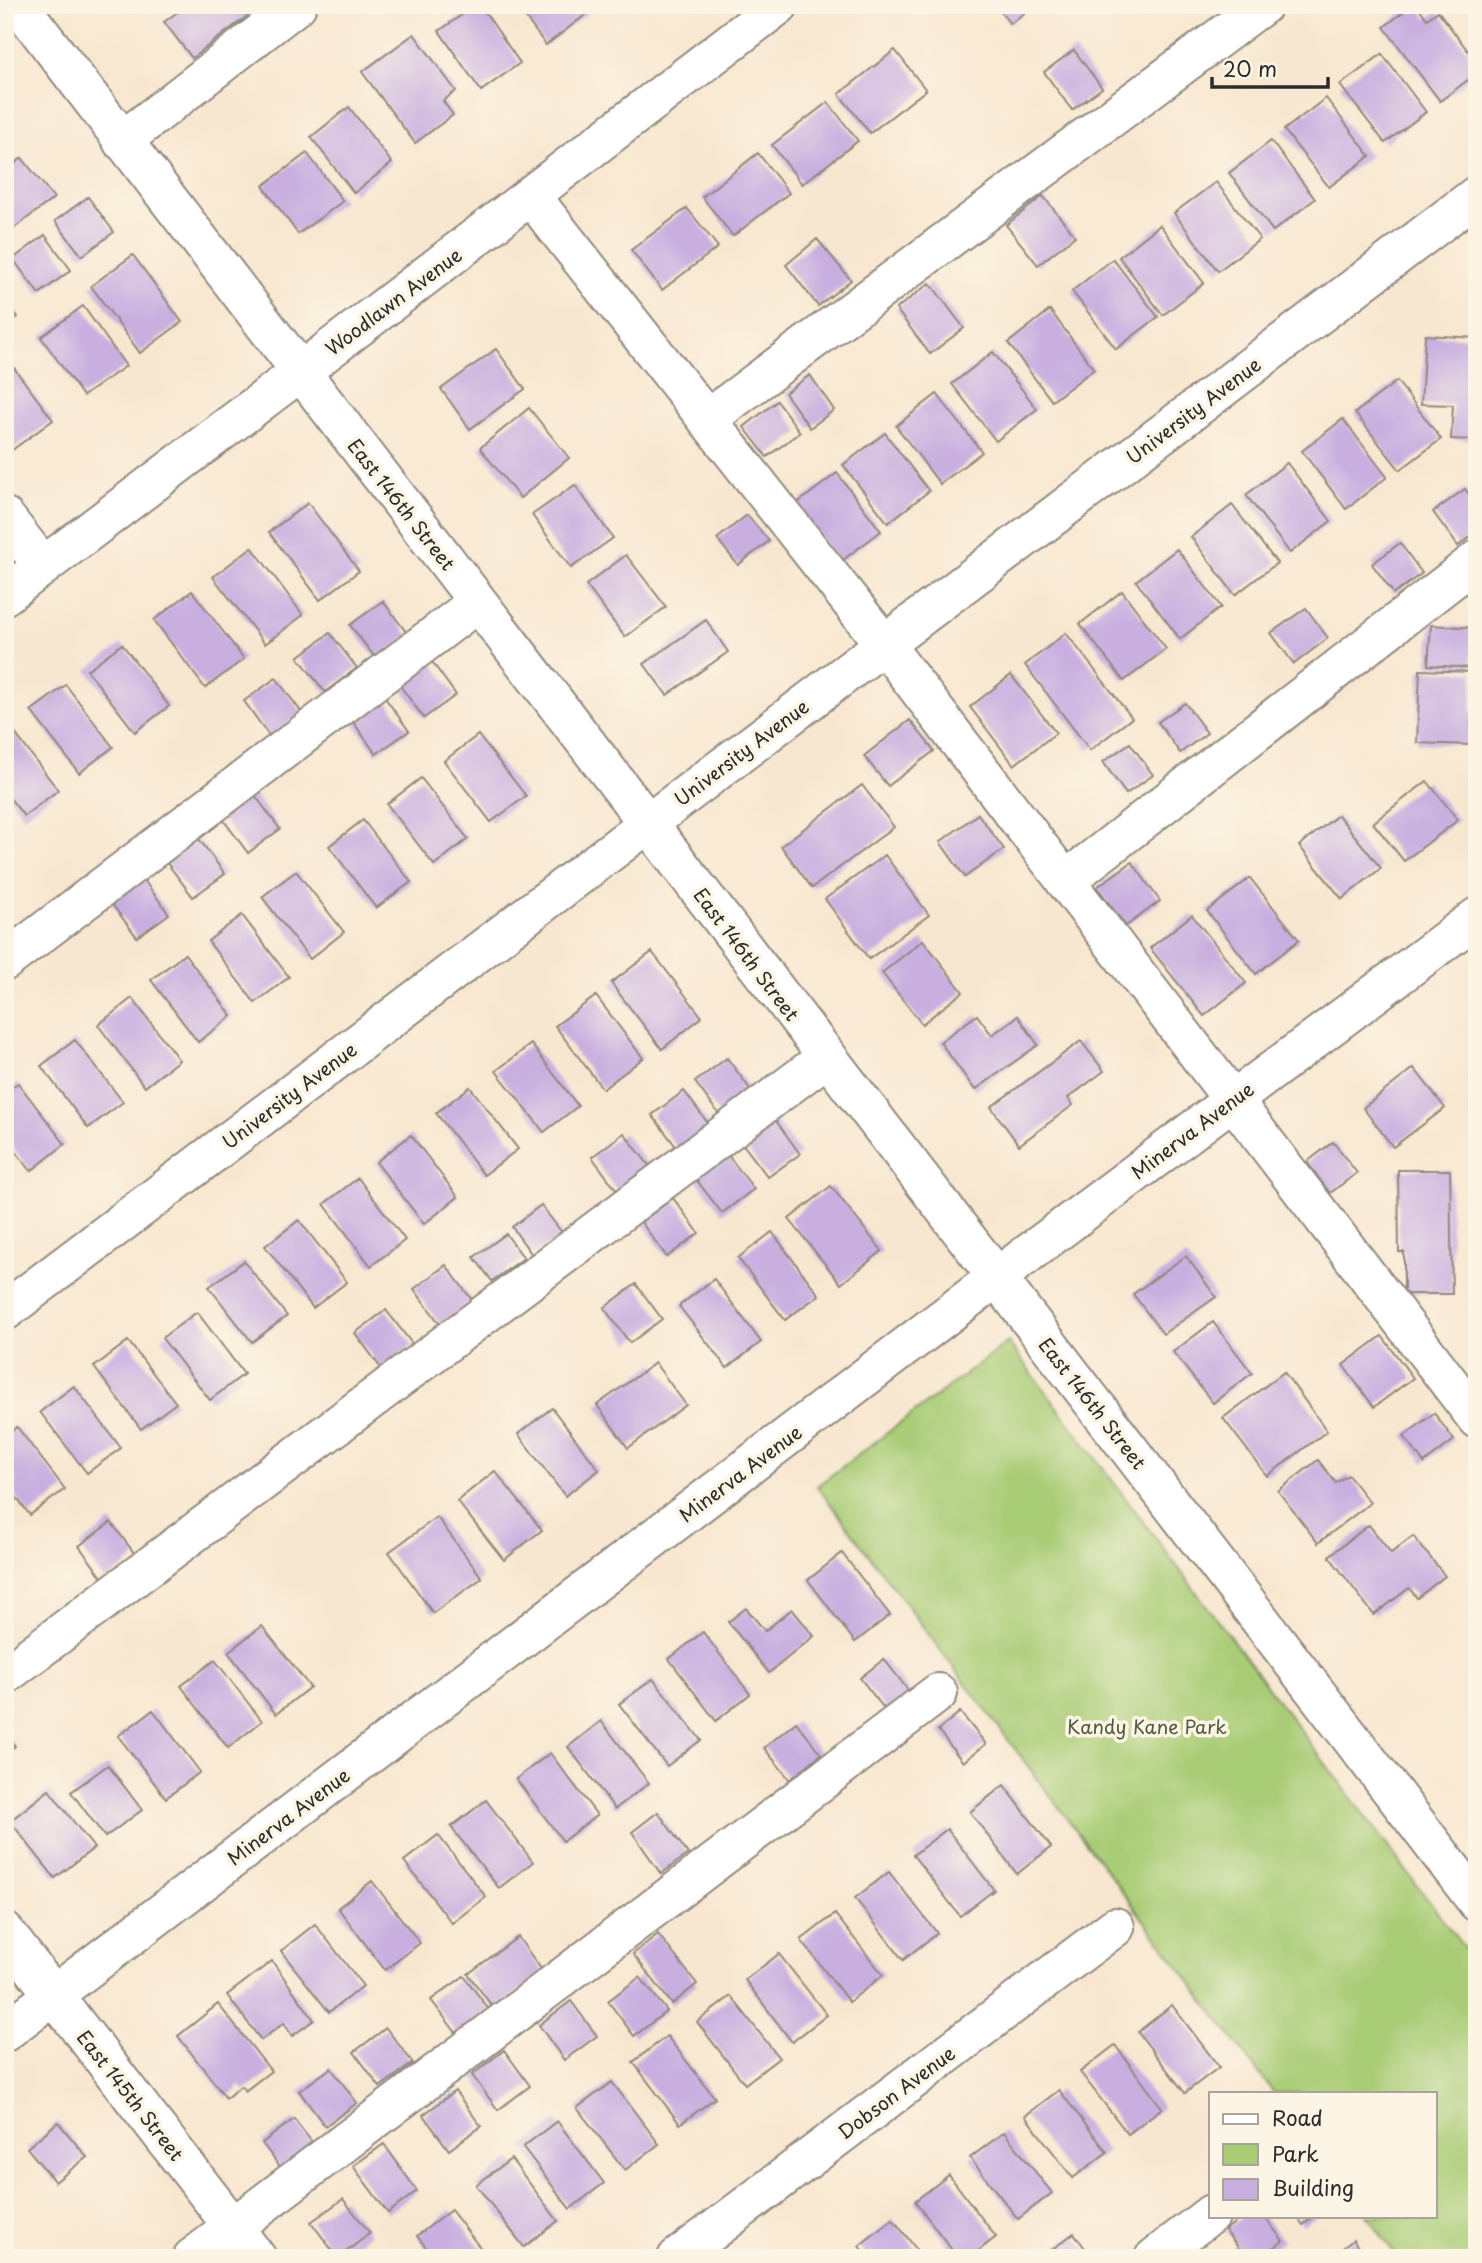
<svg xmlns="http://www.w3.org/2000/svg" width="1482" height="2263" viewBox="0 0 1482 2263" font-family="'Playpen Sans',sans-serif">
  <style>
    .green { fill: #a9cc76; stroke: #6a7c50; stroke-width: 2 }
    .building { fill: #c8afe0 }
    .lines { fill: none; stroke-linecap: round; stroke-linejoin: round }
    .minor-casing { stroke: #92897e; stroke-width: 42 }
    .minor { stroke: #fff; stroke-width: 38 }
    .labels { text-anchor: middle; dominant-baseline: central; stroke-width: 7; stroke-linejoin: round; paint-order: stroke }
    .street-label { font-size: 19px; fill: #2b2b2b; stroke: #fcf5e5 }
    .park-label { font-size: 19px; fill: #515b42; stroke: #fcf5e5 }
  </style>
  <rect width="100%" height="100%" fill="#fcf5e5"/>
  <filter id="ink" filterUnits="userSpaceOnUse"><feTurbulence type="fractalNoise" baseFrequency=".0143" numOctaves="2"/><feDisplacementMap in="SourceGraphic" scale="14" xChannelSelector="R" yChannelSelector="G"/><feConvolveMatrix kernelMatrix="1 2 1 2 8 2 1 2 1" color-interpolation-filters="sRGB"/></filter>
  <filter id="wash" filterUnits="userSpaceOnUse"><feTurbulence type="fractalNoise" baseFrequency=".00686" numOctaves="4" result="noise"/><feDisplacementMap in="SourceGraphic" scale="28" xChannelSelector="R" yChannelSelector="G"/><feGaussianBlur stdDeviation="1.57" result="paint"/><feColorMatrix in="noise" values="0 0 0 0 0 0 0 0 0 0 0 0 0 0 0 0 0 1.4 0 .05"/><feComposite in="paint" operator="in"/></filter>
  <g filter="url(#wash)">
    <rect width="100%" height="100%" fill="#f8e7d0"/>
    <polygon class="green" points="1008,1342 1477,1965 1477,2258 1398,2258 1367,2216 1435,2216 1435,2093 1274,2093 817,1486"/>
    <g id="blocks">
      <g class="building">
        <polygon points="187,5 239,5 247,16 192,58 164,22"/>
        <polygon points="476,5 480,5 520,63 481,91 439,31"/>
        <polygon points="516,5 582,5 588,13 546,45"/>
        <polygon points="996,5 1034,5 1010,24"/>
        <polygon points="1412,5 1417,5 1427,19 1438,11 1477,63 1477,73 1440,101 1384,27"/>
        <polygon points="414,34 456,91 443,101 453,115 415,143 362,72"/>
        <polygon points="895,50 926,90 870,133 839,94"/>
        <polygon points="1074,50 1102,88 1072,110 1044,72"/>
        <polygon points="1382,54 1426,112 1385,143 1340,85"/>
        <polygon points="1326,98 1370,156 1329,187 1284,130"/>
        <polygon points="828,102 858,141 802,184 772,145"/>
        <polygon points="349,107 392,163 354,193 311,137"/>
        <polygon points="1271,141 1315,199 1273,231 1229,173"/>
        <polygon points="307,153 343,201 298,234 263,186"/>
        <polygon points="758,153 789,193 733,236 702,197"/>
        <polygon points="22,158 54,198 5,235 5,171"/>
        <polygon points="1216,182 1260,239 1218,271 1174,213"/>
        <polygon points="1043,196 1075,236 1038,265 1006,225"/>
        <polygon points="88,197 114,232 82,256 55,221"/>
        <polygon points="687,208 718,247 662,290 631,250"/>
        <polygon points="1160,225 1204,283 1163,315 1119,257"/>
        <polygon points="45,235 71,270 39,294 13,259"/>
        <polygon points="817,239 851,280 818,306 786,265"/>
        <polygon points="133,255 182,322 140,353 91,286"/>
        <polygon points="1113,259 1158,317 1116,349 1072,291"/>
        <polygon points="930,283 964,328 930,354 896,309"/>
        <polygon points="5,300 18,317 5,326"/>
        <polygon points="83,306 126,366 83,396 41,337"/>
        <polygon points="1050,310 1094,369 1052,401 1008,343"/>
        <polygon points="1425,335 1477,338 1477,440 1451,439 1453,405 1421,404"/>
        <polygon points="496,349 525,389 470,429 441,389"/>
        <polygon points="993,352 1037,409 996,441 952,384"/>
        <polygon points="5,356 53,420 12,450 5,441"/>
        <polygon points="810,375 834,410 810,428 785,393"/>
        <polygon points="1397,381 1441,439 1400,470 1355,413"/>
        <polygon points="937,394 982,452 940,484 896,426"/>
        <polygon points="777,401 800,432 767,457 744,427"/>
        <polygon points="529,408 569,458 520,498 480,448"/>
        <polygon points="1343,419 1387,477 1346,509 1302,451"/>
        <polygon points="885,433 929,491 888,523 843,465"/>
        <polygon points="1287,463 1331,521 1290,553 1246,495"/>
        <polygon points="837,473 881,531 839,563 795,505"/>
        <polygon points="575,485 613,538 571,568 532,515"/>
        <polygon points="1465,489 1477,505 1477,532 1458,546 1433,512"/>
        <polygon points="308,503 359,571 320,600 269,532"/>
        <polygon points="1232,505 1277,563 1235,595 1191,537"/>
        <polygon points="747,515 769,541 738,565 717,539"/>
        <polygon points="1400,543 1422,573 1394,594 1372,564"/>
        <polygon points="252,547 303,615 265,644 213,577"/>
        <polygon points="1177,549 1221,607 1180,639 1136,581"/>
        <polygon points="626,555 666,607 625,637 586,585"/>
        <polygon points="192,591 244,659 205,688 154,620"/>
        <polygon points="1122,591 1166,649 1124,681 1080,624"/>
        <polygon points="383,601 409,636 377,660 350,625"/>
        <polygon points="1306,608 1328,638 1294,664 1271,633"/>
        <polygon points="706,620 728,652 667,695 644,664"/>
        <polygon points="1431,625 1474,628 1471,668 1428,665"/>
        <polygon points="330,633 357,668 325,692 298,657"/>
        <polygon points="1066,633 1132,718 1090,750 1025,665"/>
        <polygon points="122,644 169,706 135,732 87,670"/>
        <polygon points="430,659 456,695 424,718 398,683"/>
        <polygon points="1420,670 1473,672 1471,745 1417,743"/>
        <polygon points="1011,675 1056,733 1014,765 970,707"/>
        <polygon points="276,678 302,713 270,737 244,701"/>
        <polygon points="66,685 113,747 79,773 31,711"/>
        <polygon points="383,695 409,731 376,754 351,719"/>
        <polygon points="1185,703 1207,733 1180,753 1158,722"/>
        <polygon points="910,720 934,751 888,786 864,756"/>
        <polygon points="11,728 58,790 24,816 5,792 5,732"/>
        <polygon points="478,735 526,796 491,822 444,761"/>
        <polygon points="1130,743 1153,775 1126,794 1103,762"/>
        <polygon points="421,778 468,839 434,865 387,804"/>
        <polygon points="1427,781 1458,820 1404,861 1373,823"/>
        <polygon points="862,785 894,827 812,888 781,846"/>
        <polygon points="254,794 280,829 248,853 222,818"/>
        <polygon points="978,814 1004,849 965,877 940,842"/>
        <polygon points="1338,815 1381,868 1342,899 1299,846"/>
        <polygon points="363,820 411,882 376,908 329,846"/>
        <polygon points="199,839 225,874 193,897 167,863"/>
        <polygon points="885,855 929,915 869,959 825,899"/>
        <polygon points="1132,862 1160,901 1126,926 1097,887"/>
        <polygon points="296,871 344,932 310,959 262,897"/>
        <polygon points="1250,878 1299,940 1256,974 1207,911"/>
        <polygon points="143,879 169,914 137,937 111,903"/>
        <polygon points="242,915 289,977 255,1003 208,941"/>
        <polygon points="1192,915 1246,983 1204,1016 1150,948"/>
        <polygon points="923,940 963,992 922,1024 882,973"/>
        <polygon points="652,952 702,1017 662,1049 611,983"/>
        <polygon points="185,954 232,1016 198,1042 151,980"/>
        <polygon points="596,996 643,1058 603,1089 555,1026"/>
        <polygon points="132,998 179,1060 145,1087 98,1025"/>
        <polygon points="977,1015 992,1035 1018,1016 1038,1045 975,1090 940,1042"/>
        <polygon points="75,1040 123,1102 88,1128 41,1066"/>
        <polygon points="1081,1041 1104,1071 1068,1098 1073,1105 1019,1145 991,1107"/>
        <polygon points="531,1044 578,1106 544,1132 496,1071"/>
        <polygon points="727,1058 753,1093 721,1117 695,1082"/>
        <polygon points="1414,1068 1445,1108 1393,1147 1363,1108"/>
        <polygon points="18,1083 65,1144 31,1171 5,1138 5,1092"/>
        <polygon points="470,1087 518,1149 484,1175 436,1113"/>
        <polygon points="684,1091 710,1126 678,1149 652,1115"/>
        <polygon points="774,1118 800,1154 768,1177 742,1143"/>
        <polygon points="624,1133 651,1168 618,1192 592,1157"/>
        <polygon points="411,1135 458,1197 424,1224 376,1162"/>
        <polygon points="1333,1142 1357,1173 1330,1193 1307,1162"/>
        <polygon points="727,1154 754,1189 722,1213 695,1178"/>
        <polygon points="1398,1170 1450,1170 1452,1294 1404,1294 1404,1252 1399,1252"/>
        <polygon points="358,1178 405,1240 371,1266 324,1204"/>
        <polygon points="831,1186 882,1251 841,1284 789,1219"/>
        <polygon points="673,1198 699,1233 667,1257 641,1222"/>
        <polygon points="541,1205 563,1234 533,1256 512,1227"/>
        <polygon points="299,1220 347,1282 313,1308 265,1246"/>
        <polygon points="772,1232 819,1295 785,1320 738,1258"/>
        <polygon points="506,1234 524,1258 492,1281 474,1257"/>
        <polygon points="1186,1256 1216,1297 1163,1334 1133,1294"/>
        <polygon points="244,1261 287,1316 252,1342 209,1287"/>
        <polygon points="446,1265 472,1300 440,1324 414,1289"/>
        <polygon points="714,1279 761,1342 727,1368 679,1306"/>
        <polygon points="636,1284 662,1319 630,1343 604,1308"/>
        <polygon points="386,1310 413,1345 381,1368 355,1333"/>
        <polygon points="197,1312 244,1374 210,1400 162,1338"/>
        <polygon points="1213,1322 1252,1373 1213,1403 1173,1352"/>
        <polygon points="1382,1336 1413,1378 1374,1407 1343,1365"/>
        <polygon points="128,1341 176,1403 141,1429 94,1367"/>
        <polygon points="655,1363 686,1405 628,1448 597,1405"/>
        <polygon points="1284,1372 1327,1431 1267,1476 1223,1418"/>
        <polygon points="74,1386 121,1448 87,1473 40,1412"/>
        <polygon points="552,1408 599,1470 565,1496 518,1434"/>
        <polygon points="1434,1413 1454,1440 1424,1463 1404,1436"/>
        <polygon points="17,1427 65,1489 30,1515 5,1483 5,1436"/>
        <polygon points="1318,1460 1336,1483 1348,1475 1370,1503 1318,1543 1278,1491"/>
        <polygon points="495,1471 542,1530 504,1560 457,1501"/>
        <polygon points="437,1517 482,1578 433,1613 389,1552"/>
        <polygon points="111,1522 137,1557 105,1581 79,1546"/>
        <polygon points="1369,1525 1391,1553 1413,1536 1445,1576 1417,1598 1409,1588 1374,1615 1329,1556"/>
        <polygon points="842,1553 890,1615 855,1642 808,1580"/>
        <polygon points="746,1608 765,1631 792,1609 814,1636 769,1673 728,1622"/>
        <polygon points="262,1626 310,1687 276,1714 228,1652"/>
        <polygon points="703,1632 750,1694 716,1721 669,1659"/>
        <polygon points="884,1659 911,1694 887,1712 860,1678"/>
        <polygon points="215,1660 262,1721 228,1748 181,1686"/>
        <polygon points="653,1679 701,1740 667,1766 619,1704"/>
        <polygon points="153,1710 200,1772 166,1798 118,1736"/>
        <polygon points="960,1712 986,1744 963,1762 938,1730"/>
        <polygon points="601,1721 649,1783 615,1809 568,1747"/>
        <polygon points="796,1722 821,1754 790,1780 764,1748"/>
        <polygon points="5,1734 15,1746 5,1754"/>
        <polygon points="550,1753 597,1815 563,1841 516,1779"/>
        <polygon points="108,1765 142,1810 105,1837 71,1792"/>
        <polygon points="1004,1785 1051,1847 1017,1874 970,1812"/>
        <polygon points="49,1790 94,1848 55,1878 10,1821"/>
        <polygon points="486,1800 533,1862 499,1888 451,1827"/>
        <polygon points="658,1812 688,1854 661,1874 632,1832"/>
        <polygon points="947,1829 994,1890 960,1916 913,1855"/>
        <polygon points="438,1835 486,1897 452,1923 404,1861"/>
        <polygon points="889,1872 937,1933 903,1960 855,1898"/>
        <polygon points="372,1881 420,1943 385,1970 338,1908"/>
        <polygon points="835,1914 883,1975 849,2002 801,1940"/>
        <polygon points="315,1924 363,1986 329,2012 281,1951"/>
        <polygon points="658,1934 697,1984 672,2004 633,1954"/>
        <polygon points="518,1937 544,1973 495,2010 468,1974"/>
        <polygon points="779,1954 827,2015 792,2042 745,1980"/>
        <polygon points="272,1961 314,2020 292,2036 284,2023 261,2040 227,1995"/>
        <polygon points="464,1976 490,2011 457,2034 431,2000"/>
        <polygon points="640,1977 667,2011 634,2036 608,2001"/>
        <polygon points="731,1996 779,2058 745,2084 697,2022"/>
        <polygon points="571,2001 597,2036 564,2060 539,2025"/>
        <polygon points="218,2004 271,2071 245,2091 241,2086 226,2098 178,2036"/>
        <polygon points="1172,2005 1219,2067 1185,2093 1138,2032"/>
        <polygon points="386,2028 413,2063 380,2087 354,2052"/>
        <polygon points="667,2036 715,2098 680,2124 633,2062"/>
        <polygon points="1115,2045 1162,2108 1128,2134 1080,2072"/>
        <polygon points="504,2050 530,2086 498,2110 472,2075"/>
        <polygon points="331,2068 357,2103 325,2126 299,2091"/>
        <polygon points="612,2082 659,2144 625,2170 577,2108"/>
        <polygon points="1059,2090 1107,2152 1073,2178 1025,2116"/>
        <polygon points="455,2091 481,2126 449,2150 423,2115"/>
        <polygon points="294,2119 315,2146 283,2171 262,2143"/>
        <polygon points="557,2121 604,2183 570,2209 523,2147"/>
        <polygon points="58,2122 87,2157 55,2182 27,2148"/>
        <polygon points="1004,2132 1052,2193 1018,2219 970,2158"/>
        <polygon points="384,2144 417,2191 388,2213 353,2166"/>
        <polygon points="511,2159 558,2221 524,2247 476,2185"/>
        <polygon points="949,2175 996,2237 969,2258 958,2258 915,2201"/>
        <polygon points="343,2199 370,2233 338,2258 311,2222"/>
        <polygon points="451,2210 488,2258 434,2258 417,2236"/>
        <polygon points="1244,2216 1264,2216 1283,2241 1260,2258 1246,2258 1225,2230"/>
        <polygon points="1296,2216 1315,2216 1303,2225"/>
        <polygon points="893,2219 923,2258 868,2258 859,2246"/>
        <polygon points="1074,2233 1092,2258 1041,2258"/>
        <polygon points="1353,2240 1366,2258 1330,2258"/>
        <polygon points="1201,2248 1208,2258 1188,2258"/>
      </g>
    </g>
  </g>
  <g filter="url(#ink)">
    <use href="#blocks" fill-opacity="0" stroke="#92897e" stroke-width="2"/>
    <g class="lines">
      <defs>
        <g id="minor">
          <polyline points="19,5 1477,1902"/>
          <polyline points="122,141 297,5"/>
          <polyline points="531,196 884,644 1477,1419"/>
          <polyline points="707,419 1263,5"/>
          <polyline points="5,517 43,566"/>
          <polyline points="5,595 300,372 779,5"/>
          <polyline points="1065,881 1477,560"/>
          <polyline points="5,961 477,603"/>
          <polyline points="5,1311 1477,195"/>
          <polyline points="5,1675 827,1057"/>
          <polyline points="5,1932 257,2258"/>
          <polyline points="5,2032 997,1277 1477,917"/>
          <polyline points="192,2258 938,1693"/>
          <polyline points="677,2258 1115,1927"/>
          <polyline points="1154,2258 1211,2214"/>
        </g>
      </defs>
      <use href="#minor" class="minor-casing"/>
      <use href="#minor" class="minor"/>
    </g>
  </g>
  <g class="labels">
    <g class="street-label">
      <text transform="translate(393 301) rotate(-37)">Woodlawn Avenue</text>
      <text transform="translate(1193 410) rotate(-37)">University Avenue</text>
      <text transform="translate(402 504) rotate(52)">East 146th Street</text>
      <text transform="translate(741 752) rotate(-37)">University Avenue</text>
      <text transform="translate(747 954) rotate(53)">East 146th Street</text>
      <text transform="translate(289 1095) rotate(-37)">University Avenue</text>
      <text transform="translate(1192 1130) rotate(-37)">Minerva Avenue</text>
      <text transform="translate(1093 1403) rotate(52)">East 146th Street</text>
      <text transform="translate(740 1473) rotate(-37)">Minerva Avenue</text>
      <text transform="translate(288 1816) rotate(-37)">Minerva Avenue</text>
      <text transform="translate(896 2092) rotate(-37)">Dobson Avenue</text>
      <text transform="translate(131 2095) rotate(52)">East 145th Street</text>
    </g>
    <g class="park-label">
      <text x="1147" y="1726">Kandy Kane Park</text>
    </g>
  </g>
  <rect width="1482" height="2263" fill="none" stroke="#fcf5e5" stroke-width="28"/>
  <rect x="1209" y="2092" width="228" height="126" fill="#fcf5e5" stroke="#a8a49b" stroke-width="2"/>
  <rect x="1223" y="2114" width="35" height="10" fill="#ffffff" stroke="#a8a49b" stroke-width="2"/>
  <text x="1272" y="2126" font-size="21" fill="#2b2b2b">Road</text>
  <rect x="1223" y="2144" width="35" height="21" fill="#a9cc76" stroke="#a8a49b" stroke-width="2"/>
  <text x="1272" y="2162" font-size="21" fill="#2b2b2b">Park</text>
  <rect x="1223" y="2179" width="35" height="21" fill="#c8afe0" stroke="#a8a49b" stroke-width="2"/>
  <text x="1272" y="2196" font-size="21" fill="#2b2b2b">Building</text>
  <path d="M1212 77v10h116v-10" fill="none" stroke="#2b2b2b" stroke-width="3.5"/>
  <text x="1223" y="77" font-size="21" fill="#2b2b2b" stroke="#fcf5e5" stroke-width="5" paint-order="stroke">20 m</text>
</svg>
